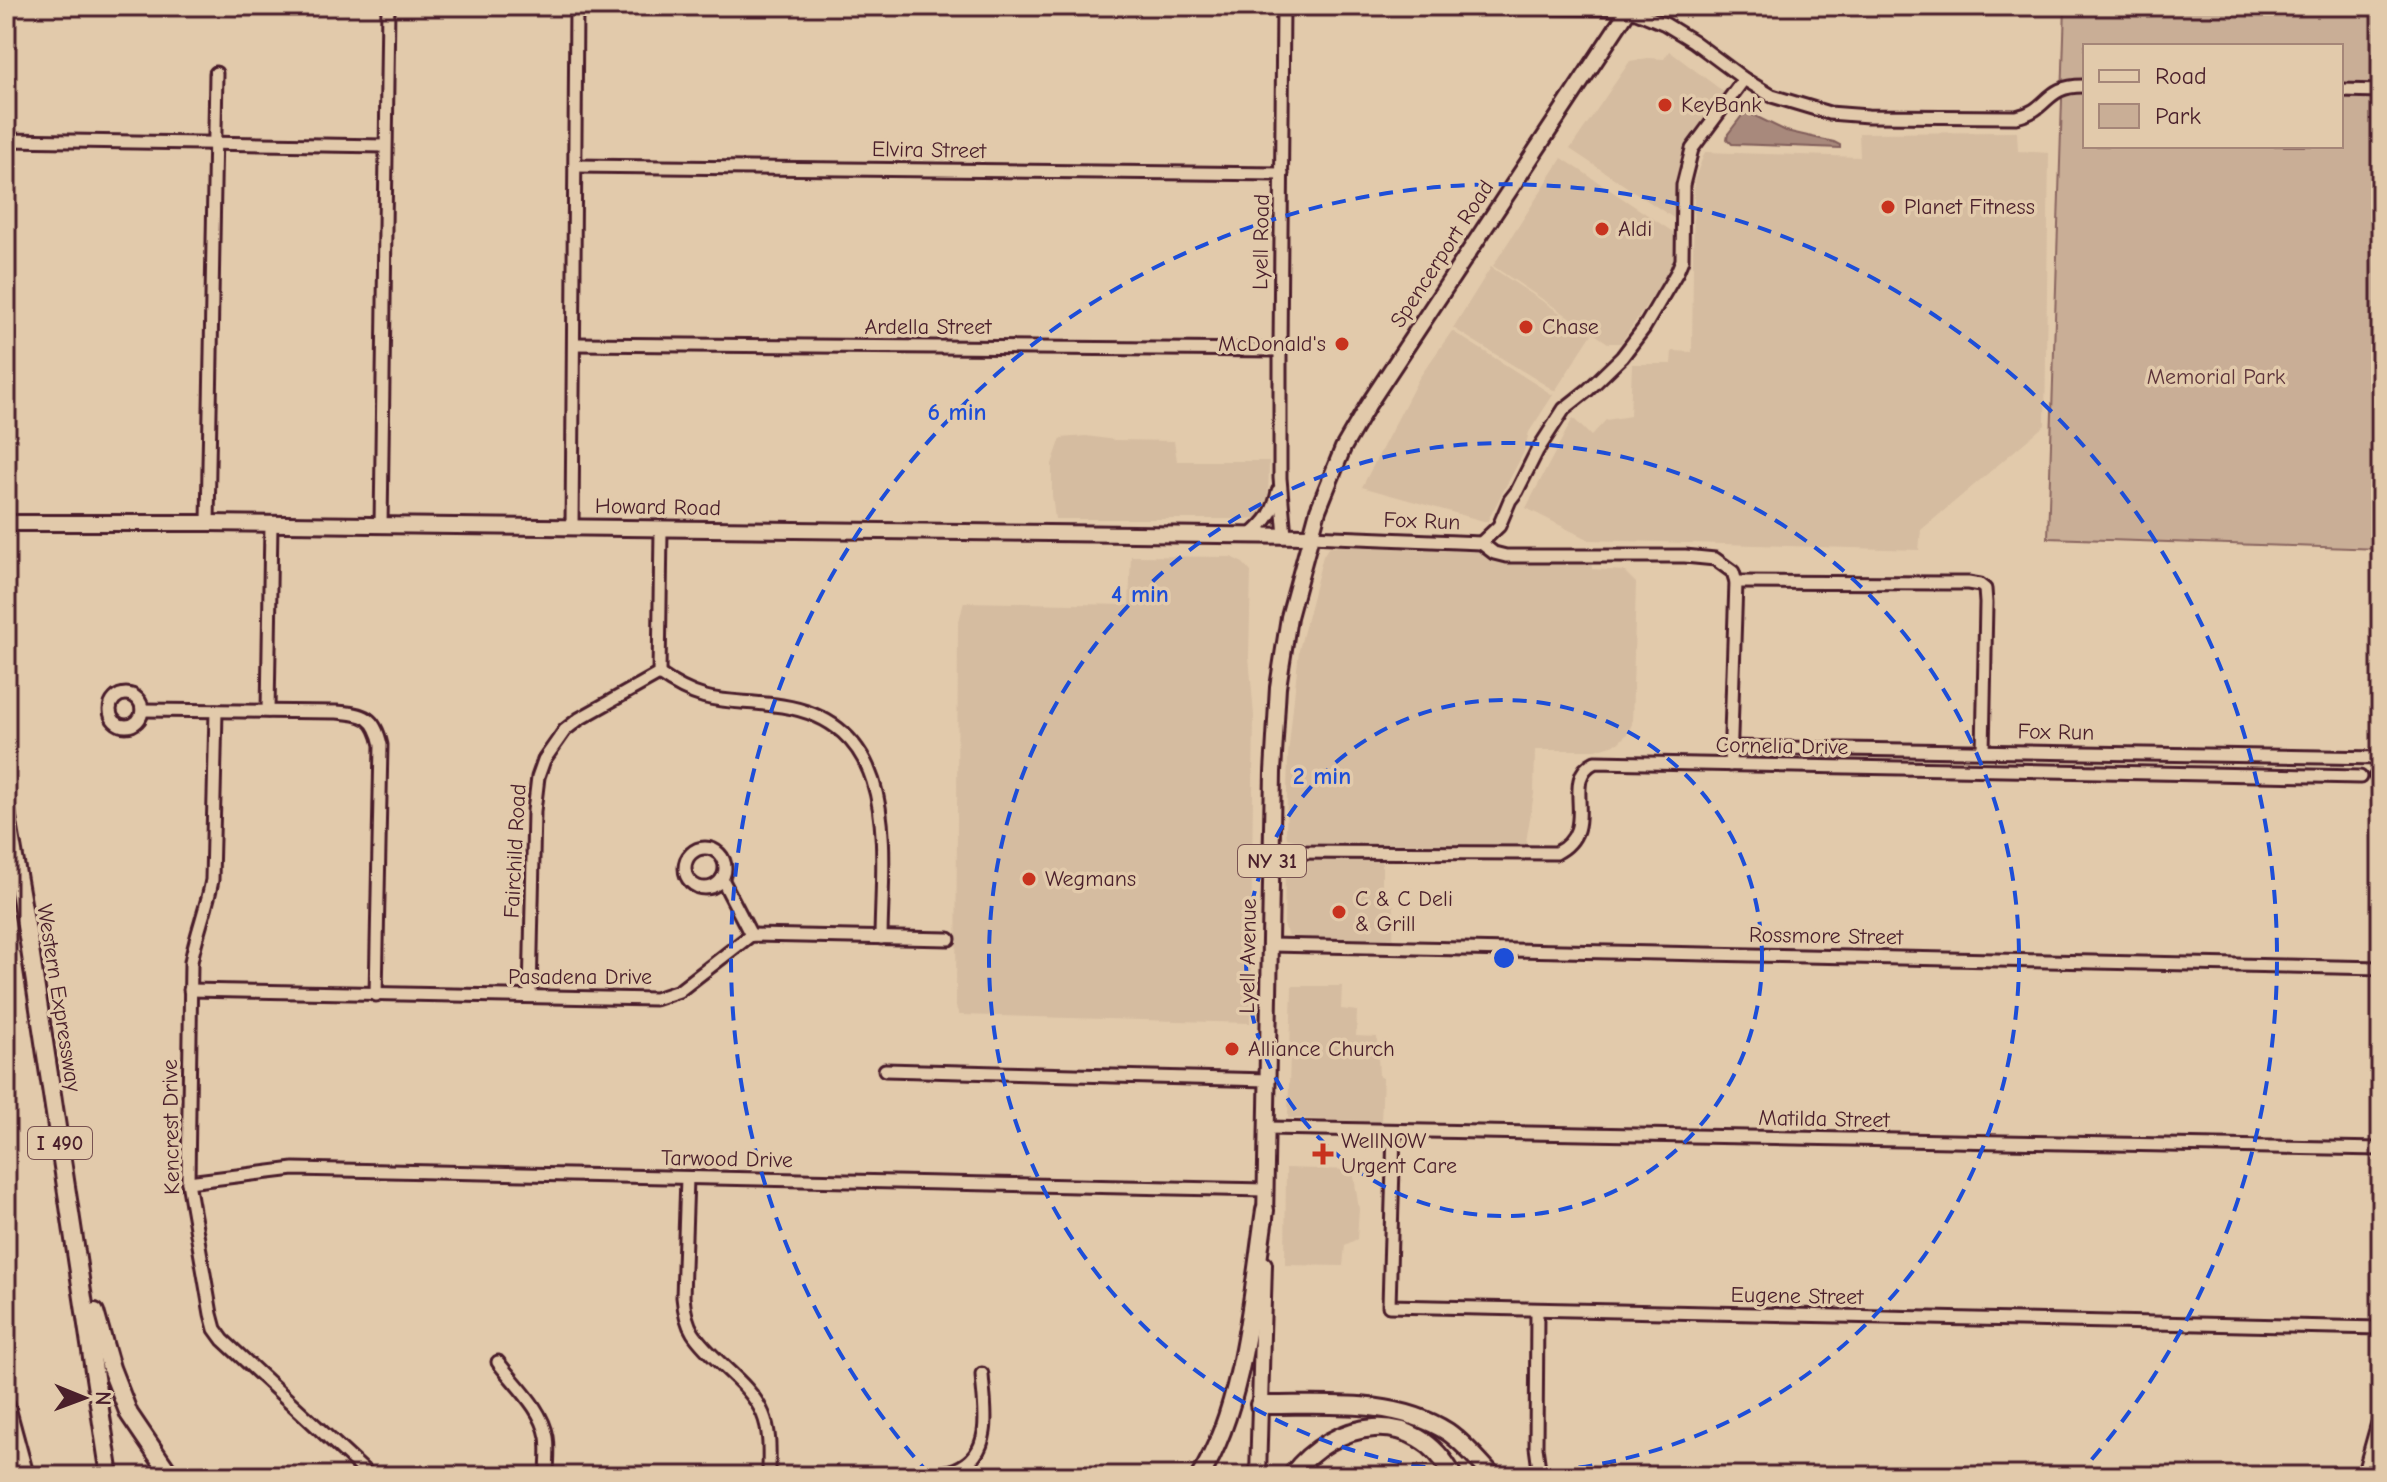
<svg xmlns="http://www.w3.org/2000/svg" width="2387" height="1482" viewBox="0 0 2387 1482" font-family="'Comic Neue',sans-serif">
  <style>
    .built { fill: #d5bca0 }
    .green { fill: #c9ae96; stroke: #8a6660; stroke-width: 2; fill-rule: evenodd }
    .water { fill: #a8897b; stroke: #825f5b; stroke-width: 2 }
    .lines { fill: none; stroke-linecap: round; stroke-linejoin: round }
    .minor-casing { stroke: #4a1f2b; stroke-width: 17 }
    .major-casing { stroke: #4a1f2b; stroke-width: 20 }
    .highway-casing { stroke: #4a1f2b; stroke-width: 22 }
    .minor { stroke: #e2caab; stroke-width: 11 }
    .major { stroke: #e2caab; stroke-width: 14 }
    .highway { stroke: #e2caab; stroke-width: 16 }
    .ring { fill: none; stroke: #1d4ed8; stroke-width: 4; stroke-dasharray: 14 10 }
    .poi-dot { fill: #c8321e; stroke: #e2caab; stroke-width: 3 }
    .labels { text-anchor: middle; dominant-baseline: central; stroke-width: 7; stroke-linejoin: round; paint-order: stroke }
    .shield { fill: #e2caab; stroke: #785251; stroke-width: 2 }
    .shield-label { font-size: 20px; font-weight: bold; fill: #4a1f2b }
    .poi-label { font-size: 22px; fill: #4a1f2b; stroke: #e2caab; text-anchor: start }
    .street-label { font-size: 22px; fill: #4a1f2b; stroke: #e2caab }
    .park-label { font-size: 22px; fill: #5d343b; stroke: #e2caab }
    .centre { fill: #1d4ed8; stroke: #e2caab; stroke-width: 4 }
    .ring-label { font-size: 24px; text-anchor: middle; font-weight: bold; fill: #1d4ed8; stroke: #e2caab; stroke-width: 7; stroke-linejoin: round; paint-order: stroke }
  </style>
  <rect width="100%" height="100%" fill="#e2caab"/>
  <filter id="ink" filterUnits="userSpaceOnUse"><feTurbulence type="fractalNoise" baseFrequency=".0125" numOctaves="2"/><feDisplacementMap in="SourceGraphic" scale="16" xChannelSelector="R" yChannelSelector="G"/><feConvolveMatrix kernelMatrix="1 2 1 2 8 2 1 2 1" color-interpolation-filters="sRGB"/></filter>
  <g filter="url(#ink)">
    <g class="built">
      <polygon points="1669,51 1724,92 1684,154 1677,183 1678,221 1570,149 1630,61 1648,58 1664,59"/>
      <polygon points="2017,132 2018,151 2049,153 2045,425 1921,530 1919,550 1589,540 1526,508 1573,418 1591,436 1606,420 1630,416 1632,364 1671,364 1672,351 1692,352 1694,180 1705,152 1860,157 1859,133"/>
      <polygon points="1562,158 1676,234 1675,262 1621,343 1608,343 1493,266"/>
      <polygon points="1491,267 1592,334 1555,391 1453,328"/>
      <polygon points="1452,331 1553,395 1529,432 1524,452 1487,522 1362,487 1419,378"/>
      <polygon points="1086,436 1115,440 1174,441 1177,461 1269,461 1268,506 1259,518 1237,519 1055,519 1052,495 1052,464 1061,438"/>
      <polygon points="1338,546 1590,551 1592,569 1624,571 1636,583 1632,724 1628,733 1618,743 1596,750 1535,750 1534,794 1525,848 1313,845 1287,838 1286,833 1288,755 1299,650 1323,556 1328,548"/>
      <polygon points="1131,556 1231,557 1243,563 1251,572 1249,656 1254,716 1250,1023 959,1015 956,1007 958,625 964,602 1129,605"/>
      <polygon points="1293,858 1382,858 1382,904 1394,905 1393,943 1289,936 1284,925 1285,866"/>
      <polygon points="1292,986 1342,986 1341,1009 1357,1011 1356,1036 1377,1037 1379,1076 1383,1078 1381,1122 1288,1118"/>
      <polygon points="1286,1168 1353,1170 1359,1209 1357,1239 1345,1245 1343,1266 1285,1265"/>
    </g>
    <path class="green" d="M2065 6H2381V549L2048 538ZM2085 46H2341V146H2085Z"/>
    <polygon class="water" points="1744,113 1749,113 1786,131 1834,142 1840,145 1840,148 1732,144 1727,139 1728,134"/>
    <g class="lines">
      <defs>
        <g id="minor">
          <polyline points="1283,6 1280,350 1280,478 1285,536"/>
          <path d="M1454 6 1629 9 1665 24 1693 41 1744 79 1772 96 1829 113 1868 116 2016 117C2051 110 2043 85 2085 86"/>
          <polyline points="2341,90 2381,91"/>
          <polyline points="6,140 385,146"/>
          <polyline points="575,166 1282,174"/>
          <polyline points="575,344 1280,350"/>
          <polyline points="208,523 216,73"/>
          <polyline points="381,526 388,6"/>
          <polyline points="572,528 576,6"/>
          <path d="M1251 535C1267 521 1274 512 1278 491"/>
          <polyline points="1310,536 1481,543 1494,553 1506,556 1685,556 1715,559 1733,572 1736,582 1730,765"/>
          <polyline points="1481,543 1499,526 1510,500 1517,491 1537,451 1564,409 1588,390 1622,357 1644,328 1677,272 1682,260 1683,185 1692,149 1744,79"/>
          <polyline points="1736,582 1949,583 1968,583 1980,585 1985,589 1986,603 1983,751"/>
          <path d="M659 674C708 708 728 698 782 706 902 725 882 849 881 938"/>
          <circle cx="126" cy="710" r="16"/>
          <path d="M142 710 337 712C365 714 375 717 381 745L376 995"/>
          <path d="M216 711 212 880C207 908 196 934 191 962L188 1182 211 1314 215 1329 223 1340 370 1476"/>
          <polyline points="268,711 271,524"/>
          <polyline points="1731,747 2381,758"/>
          <polyline points="2376,776 2381,776"/>
          <circle cx="705" cy="868" r="20"/>
          <path d="M1272 852 1556 853C1603 829 1558 780 1595 762L2360 777"/>
          <polyline points="722,879 751,935"/>
          <polyline points="1270,945 2381,968"/>
          <polyline points="190,990 655,999 679,991 751,935 949,939"/>
          <polyline points="530,996 534,811 538,777 544,760 565,730 579,719 659,674 661,530"/>
          <polyline points="885,1070 1268,1080"/>
          <polyline points="1267,1128 2381,1149"/>
          <polyline points="1394,1131 1389,1306 2381,1328"/>
          <path d="M687 1178 683 1297C684 1309 686 1322 693 1333 712 1362 749 1381 763 1414 771 1433 769 1455 769 1476"/>
          <polyline points="188,1182 294,1169 1266,1190"/>
          <polyline points="1537,1311 1536,1447 1540,1476"/>
          <path d="M498 1362C515 1385 542 1408 547 1437 549 1449 547 1463 547 1476"/>
          <path d="M892 1476C929 1474 977 1480 984 1432 987 1414 983 1393 982 1374"/>
          <polyline points="2363,1476 2381,1412"/>
        </g>
        <g id="major">
          <polyline points="6,523 208,523 1310,536"/>
          <polyline points="1265,1220 1273,772 1278,687 1289,617 1318,510 1343,448 1368,405 1631,6"/>
          <polyline points="1258,1476 1264,1264"/>
        </g>
        <g id="highway">
          <polyline points="6,812 29,943 110,1476"/>
          <polyline points="95,1312 111,1368 129,1414 171,1476"/>
          <path d="M1259 1405C1321 1406 1394 1397 1448 1432 1465 1444 1479 1461 1493 1476"/>
          <polyline points="6,1406 25,1476"/>
          <path d="M1200 1476C1244 1408 1253 1290 1265 1210"/>
          <path d="M1291 1476C1334 1419 1416 1405 1453 1476"/>
        </g>
      </defs>
      <use href="#minor" class="minor-casing"/>
      <use href="#major" class="major-casing"/>
      <use href="#highway" class="highway-casing"/>
      <use href="#minor" class="minor"/>
      <use href="#major" class="major"/>
      <use href="#highway" class="highway"/>
    </g>
  </g>
  <g class="ring">
    <circle cx="1504" cy="958" r="258"/>
    <circle cx="1504" cy="958" r="515"/>
    <path d="M930 1475A773 773 0 1 1 2078 1475"/>
  </g>
  <g class="poi-dot">
    <circle cx="1665" cy="105" r="8"/>
    <circle cx="1888" cy="207" r="8"/>
    <circle cx="1602" cy="229" r="8"/>
    <circle cx="1526" cy="327" r="8"/>
    <circle cx="1342" cy="344" r="8"/>
    <circle cx="1029" cy="879" r="8"/>
    <circle cx="1339" cy="912" r="8"/>
    <circle cx="1232" cy="1049" r="8"/>
    <path d="M1319 1142h8v8h8v8h-8v8h-8v-8h-8v-8h8z"/>
  </g>
  <g class="labels">
    <g class="shield">
      <rect x="1238" y="845" width="68" height="32" rx="6"/>
      <rect x="28" y="1127" width="64" height="32" rx="6"/>
    </g>
    <g class="shield-label">
      <text x="1272" y="861">NY 31</text>
      <text x="60" y="1143">I 490</text>
    </g>
    <g class="poi-label">
      <text x="1681" y="105">KeyBank</text>
      <text x="1904" y="207">Planet Fitness</text>
      <text x="1618" y="229">Aldi</text>
      <text x="1542" y="327">Chase</text>
      <text x="1326" y="344" text-anchor="end">McDonald's</text>
      <text x="1045" y="879">Wegmans</text>
      <text x="1355" y="899">C &amp; C Deli<tspan x="1355" dy="25">&amp; Grill</tspan></text>
      <text x="1248" y="1049">Alliance Church</text>
      <text x="1341" y="1141">WellNOW<tspan x="1341" dy="25">Urgent Care</tspan></text>
    </g>
    <g class="street-label">
      <text transform="translate(929 150) rotate(1)">Elvira Street</text>
      <text transform="translate(1261 242) rotate(-89)">Lyell Road</text>
      <text transform="translate(1442 254) rotate(-57)">Spencerport Road</text>
      <text x="928" y="327">Ardella Street</text>
      <text transform="translate(658 507) rotate(1)">Howard Road</text>
      <text transform="translate(1422 521) rotate(2)">Fox Run</text>
      <text transform="translate(2056 732) rotate(1)">Fox Run</text>
      <text transform="translate(1782 746) rotate(1)">Cornelia Drive</text>
      <text transform="translate(515 851) rotate(-87)">Fairchild Road</text>
      <text transform="translate(1826 936) rotate(1)">Rossmore Street</text>
      <text transform="translate(1248 956) rotate(-89)">Lyell Avenue</text>
      <text x="580" y="977">Pasadena Drive</text>
      <text transform="translate(59 998) rotate(81)">Western Expressway</text>
      <text transform="translate(1824 1119) rotate(1)">Matilda Street</text>
      <text transform="translate(171 1127) rotate(-91)">Kencrest Drive</text>
      <text transform="translate(727 1159) rotate(1)">Tarwood Drive</text>
      <text transform="translate(1797 1296) rotate(1)">Eugene Street</text>
    </g>
    <g class="park-label">
      <text x="2216" y="377">Memorial Park</text>
    </g>
  </g>
  <circle cx="1504" cy="958" r="12" class="centre"/>
  <g class="ring-label">
    <text x="957" y="420">6 min</text>
    <text x="1140" y="602">4 min</text>
    <text x="1322" y="784">2 min</text>
  </g>
  <rect width="2387" height="1482" fill="none" stroke="#e2caab" stroke-width="32"/>
  <rect x="16" y="16" width="2355" height="1450" fill="none" stroke="#4a1f2b" stroke-width="3" filter="url(#ink)"/>
  <rect x="2083" y="44" width="260" height="104" fill="#e2caab" stroke="#a58678" stroke-width="2"/>
  <rect x="2099" y="70" width="40" height="12" fill="#e2caab" stroke="#a58678" stroke-width="2"/>
  <text x="2155" y="84" font-size="24" fill="#4a1f2b">Road</text>
  <rect x="2099" y="104" width="40" height="24" fill="#c9ae96" stroke="#a58678" stroke-width="2"/>
  <text x="2155" y="124" font-size="24" fill="#4a1f2b">Park</text>
  <g transform="translate(84 1398) rotate(91)" stroke="#e2caab" stroke-width="6" paint-order="stroke">
  <path d="M0-6L14 30L0 20L-14 30Z" fill="#4a1f2b"/>
  <text y="-12" font-size="22" font-weight="bold" text-anchor="middle" fill="#4a1f2b">N</text>
  </g>
</svg>
